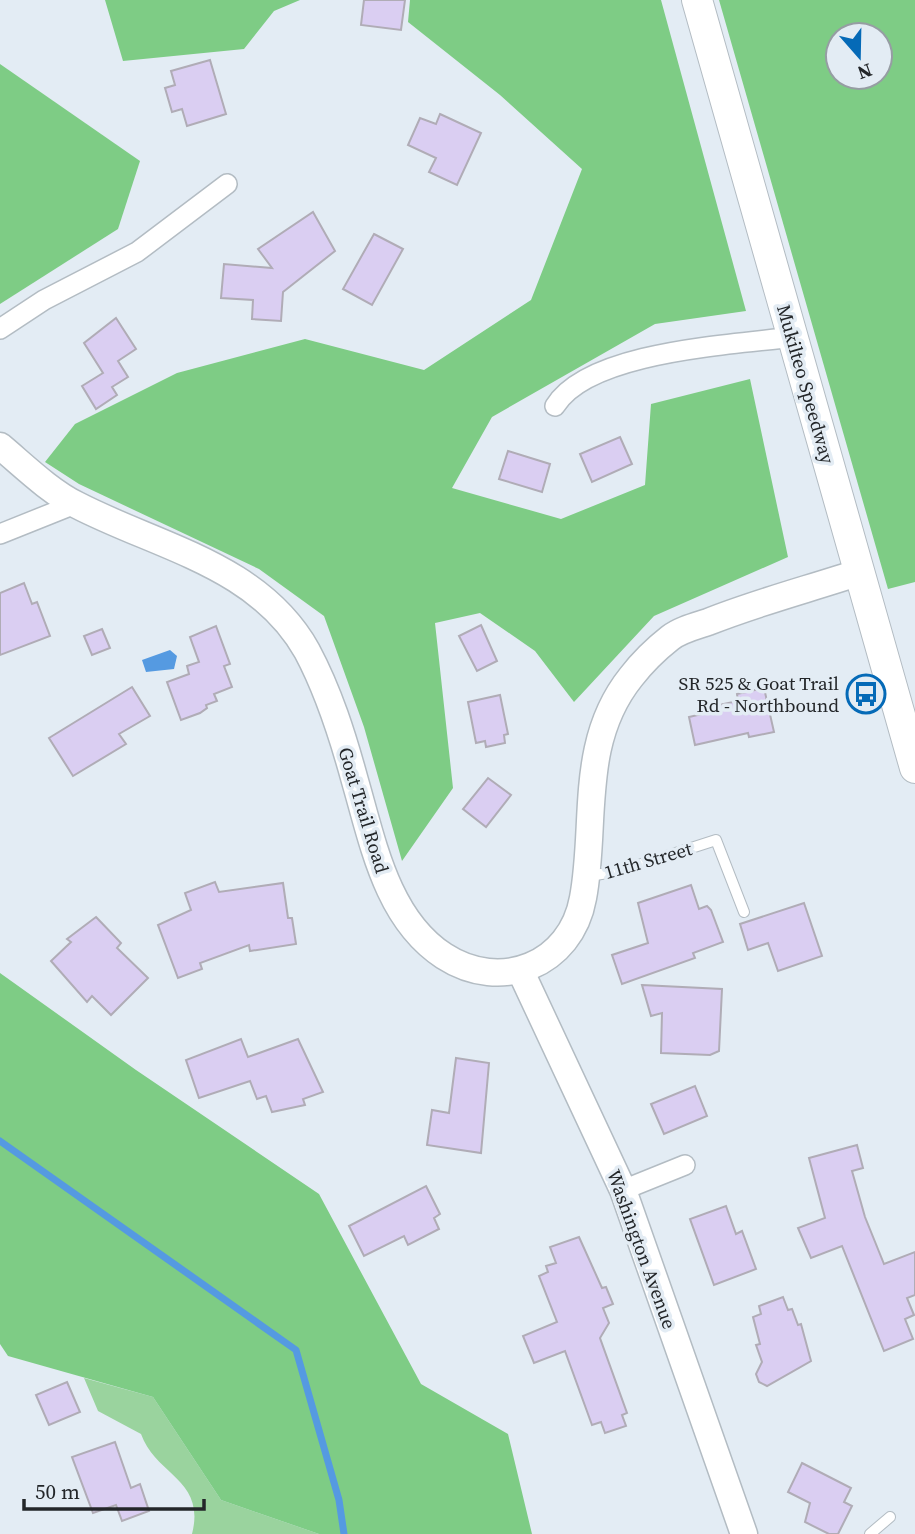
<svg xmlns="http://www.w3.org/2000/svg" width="915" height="1534" viewBox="0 0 915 1534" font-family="'Source Serif 4',serif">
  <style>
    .green { fill: #9ad39e }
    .forest { fill: #7ecc85; fill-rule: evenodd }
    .water { fill: #559ae1 }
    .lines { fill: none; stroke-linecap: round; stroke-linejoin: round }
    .stream { stroke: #559ae1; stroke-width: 7 }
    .building { fill: #dacef2; stroke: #b0acb6; stroke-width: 2 }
    .lane-casing { stroke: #b3bcc3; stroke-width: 12 }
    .street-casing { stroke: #b3bcc3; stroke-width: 22 }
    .secondary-casing { stroke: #b3bcc3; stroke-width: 29 }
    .primary-casing { stroke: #b3bcc3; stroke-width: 32 }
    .lane { stroke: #fff; stroke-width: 10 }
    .street { stroke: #fff; stroke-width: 19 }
    .secondary { stroke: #fff; stroke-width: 26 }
    .primary { stroke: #fff; stroke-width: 30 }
    .labels { text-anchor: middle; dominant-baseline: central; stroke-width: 7; stroke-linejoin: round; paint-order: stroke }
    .street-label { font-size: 19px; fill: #232629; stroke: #e3ecf4 }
    .poi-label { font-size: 19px; fill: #232629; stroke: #e3ecf4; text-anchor: end }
  </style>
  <rect width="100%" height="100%" fill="#e3ecf4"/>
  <path class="green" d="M84 1378 153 1397 221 1500 319 1534H192C206 1479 156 1476 141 1434L98 1411Z"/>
  <g class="forest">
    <polygon points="105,0 300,0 274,11 244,49 123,61"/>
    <polygon points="410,0 661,0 746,311 655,324 492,417 452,488 561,519 645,485 651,404 750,379 788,557 654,616 574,702 535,651 480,613 435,623 453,788 402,861 364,727 324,616 259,569 79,484 45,462 75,424 177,373 305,339 424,370 531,300 582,169 500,95 408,22"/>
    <path d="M719 0H915V582L888 589ZM838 35H880V77H838Z"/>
    <polygon points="0,64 140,161 118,229 0,304"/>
    <polygon points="0,973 136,1070 319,1194 421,1384 508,1434 532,1534 319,1534 221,1500 153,1397 8,1356 0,1344"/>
  </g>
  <polygon class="water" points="170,650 177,656 174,669 146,672 142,660"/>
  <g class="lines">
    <polyline class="stream" points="0,1141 296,1350 339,1500 344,1534"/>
  </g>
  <g class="building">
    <polygon points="364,0 405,0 401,30 361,25"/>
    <polygon points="210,60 226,114 187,126 182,109 172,112 165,88 175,85 171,71"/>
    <polygon points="440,114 481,133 457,185 429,172 436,158 408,145 420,118 436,124"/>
    <polygon points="313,212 335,251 283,292 281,321 252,319 253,300 221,298 224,264 272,268 258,249"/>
    <polygon points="374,234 403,249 372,305 343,289"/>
    <polygon points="116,318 136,349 118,361 128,377 112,387 117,395 96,409 82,386 103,373 84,343"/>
    <polygon points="620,437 632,464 592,482 580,454"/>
    <polygon points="508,451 550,464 542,492 499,479"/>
    <polygon points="24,583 32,604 37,602 50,636 0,655 0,593"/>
    <polygon points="481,625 497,661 477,671 459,636"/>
    <polygon points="216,626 230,664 224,666 232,687 214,694 217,701 206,705 207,708 200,713 181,720 167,682 189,674 187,666 199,662 190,637"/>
    <polygon points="102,629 110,648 92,655 84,636"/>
    <polygon points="132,687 150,716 119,734 126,744 73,776 49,738"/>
    <polygon points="764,688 774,732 749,737 748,733 695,745 689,717 715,711 714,706 738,701 737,694"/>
    <polygon points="500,695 508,734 504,735 505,743 486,747 485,741 476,743 468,702"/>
    <polygon points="488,778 511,795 486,827 463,809"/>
    <polygon points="215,882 219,892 283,883 288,918 292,918 296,944 250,951 249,945 200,963 202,969 178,978 158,925 191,910 185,893"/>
    <polygon points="691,885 699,909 707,906 711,910 723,942 693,953 695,958 622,984 612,955 648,943 638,903"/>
    <polygon points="804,903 822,956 778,971 768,943 748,950 740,924"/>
    <polygon points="96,917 121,943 117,948 148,978 111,1015 92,996 87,1002 51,961 71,942 67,939"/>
    <polygon points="642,985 722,989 719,1051 710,1055 661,1053 662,1013 651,1016"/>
    <polygon points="241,1039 248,1057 298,1039 323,1092 303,1099 305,1105 272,1112 266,1096 257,1099 250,1081 199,1098 186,1060"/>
    <polygon points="456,1058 489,1063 481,1153 427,1145 432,1110 449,1113"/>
    <polygon points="695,1086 707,1116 664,1134 651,1104"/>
    <polygon points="857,1145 863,1168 852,1171 865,1217 884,1264 915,1252 915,1295 907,1298 914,1315 905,1319 913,1339 884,1351 842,1246 811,1258 798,1228 825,1218 809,1158"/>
    <polygon points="426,1186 440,1214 434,1218 439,1229 408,1245 404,1236 364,1256 349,1226"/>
    <polygon points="726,1206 736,1234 742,1231 756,1269 714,1285 690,1219"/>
    <polygon points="579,1237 602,1288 606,1287 613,1304 603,1308 609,1323 600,1338 627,1413 622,1415 626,1426 605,1433 601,1422 592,1425 565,1351 534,1363 523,1336 557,1322 539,1276 548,1272 546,1266 556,1263 550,1247"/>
    <polygon points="783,1297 788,1310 792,1309 798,1325 801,1324 811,1361 767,1386 759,1382 756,1374 762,1362 756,1345 760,1344 753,1317 761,1314 759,1306"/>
    <polygon points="67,1382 80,1412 49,1425 36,1395"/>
    <polygon points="115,1442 131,1488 140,1484 149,1511 122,1521 116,1505 93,1513 72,1457"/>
    <polygon points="802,1463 851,1488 844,1502 852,1506 838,1534 829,1534 805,1522 810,1503 788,1492"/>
  </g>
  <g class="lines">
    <defs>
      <g id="lane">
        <polyline points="589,876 620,871 716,840 744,912"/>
        <polyline points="870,1534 890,1517"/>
      </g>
      <g id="street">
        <polyline points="0,329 44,300 137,252 227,184"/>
        <path d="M555 406C589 351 732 345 793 337"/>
        <polyline points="0,534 75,504"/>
        <polyline points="623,1190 685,1165"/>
      </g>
      <g id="secondary">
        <path d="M0 446C24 466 49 491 77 505 158 547 259 565 307 651 329 692 343 737 355 781 373 843 387 919 444 956 501 993 571 965 583 898 597 825 578 743 631 677 641 664 656 649 670 638 680 630 696 626 708 622 758 602 809 589 860 572"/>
        <polyline points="521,972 623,1190 744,1534"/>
      </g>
      <polyline id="primary" points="697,0 915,768"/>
    </defs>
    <use href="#lane" class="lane-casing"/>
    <use href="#street" class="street-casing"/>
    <use href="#secondary" class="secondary-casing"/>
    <use href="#primary" class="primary-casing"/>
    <use href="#lane" class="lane"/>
    <use href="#street" class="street"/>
    <use href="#secondary" class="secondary"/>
    <use href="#primary" class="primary"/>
  </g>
  <defs>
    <symbol id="bus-ring" viewBox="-11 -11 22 22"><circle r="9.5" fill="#e3ecf4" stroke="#056ab7" stroke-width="1.5"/><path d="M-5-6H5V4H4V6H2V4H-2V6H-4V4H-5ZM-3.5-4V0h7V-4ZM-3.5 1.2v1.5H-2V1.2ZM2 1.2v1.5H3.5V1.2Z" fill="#056ab7"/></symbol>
  </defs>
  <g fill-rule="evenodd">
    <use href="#bus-ring" x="844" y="672" width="44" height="44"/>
  </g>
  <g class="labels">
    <g class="street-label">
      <text transform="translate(806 384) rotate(74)">Mukilteo Speedway</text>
      <text transform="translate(364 810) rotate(73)">Goat Trail Road</text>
      <text transform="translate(648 860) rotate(-16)">11th Street</text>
      <text transform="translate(642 1249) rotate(70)">Washington Avenue</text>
    </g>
    <g class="poi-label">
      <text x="839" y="683">SR 525 &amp; Goat Trail<tspan x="839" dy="22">Rd - Northbound</tspan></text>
    </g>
  </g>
  <g transform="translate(859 56) rotate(160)"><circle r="33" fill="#e3ecf4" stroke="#969da3" stroke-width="2"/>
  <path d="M0-5L12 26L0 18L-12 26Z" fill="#056ab7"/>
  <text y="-10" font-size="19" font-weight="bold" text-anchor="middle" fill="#232629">N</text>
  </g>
  <path d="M24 1499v10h180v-10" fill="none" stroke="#232629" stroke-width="3.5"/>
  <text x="35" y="1499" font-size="21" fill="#232629" stroke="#e3ecf4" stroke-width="5" paint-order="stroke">50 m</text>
</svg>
